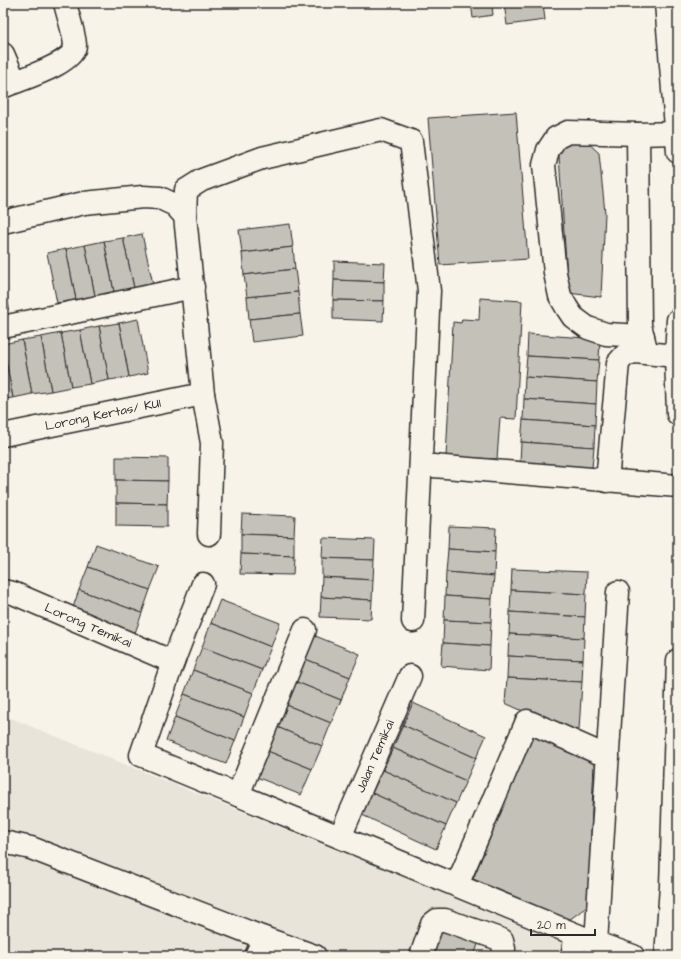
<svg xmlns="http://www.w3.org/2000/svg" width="681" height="959" viewBox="0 0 681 959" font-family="'Architects Daughter',sans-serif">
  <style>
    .built { fill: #e8e4da }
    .building { fill: #c4c1b9; stroke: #2b2b2b }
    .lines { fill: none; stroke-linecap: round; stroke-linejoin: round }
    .minor-casing { stroke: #2b2b2b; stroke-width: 25 }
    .highway-casing { stroke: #2b2b2b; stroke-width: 25 }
    .minor { stroke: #f7f3e8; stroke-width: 22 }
    .highway { stroke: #f7f3e8; stroke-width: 22 }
    .labels { text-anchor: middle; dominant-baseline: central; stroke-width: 4; stroke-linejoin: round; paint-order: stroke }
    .street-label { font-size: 13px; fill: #2b2b2b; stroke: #f7f3e8 }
  </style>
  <rect width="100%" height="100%" fill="#f7f3e8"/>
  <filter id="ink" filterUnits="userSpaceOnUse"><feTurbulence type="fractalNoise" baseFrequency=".025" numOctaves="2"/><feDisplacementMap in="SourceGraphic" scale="8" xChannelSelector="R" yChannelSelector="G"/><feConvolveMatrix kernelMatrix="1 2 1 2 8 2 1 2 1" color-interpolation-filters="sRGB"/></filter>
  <g filter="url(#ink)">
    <polygon class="built" points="3,715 594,954 595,956 9,956 3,954"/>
    <g class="building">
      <polygon points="471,3 543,3 545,20 507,25 504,3 492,5 493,15 473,18"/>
      <polygon points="516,112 528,259 440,265 428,118"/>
      <polygon points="583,138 599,153 605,213 601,297 568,293 558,141"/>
      <polygon points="290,224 293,247 242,253 239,230"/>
      <polygon points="142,234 153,284 134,288 123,238"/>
      <polygon points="123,238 134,288 114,292 104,241"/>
      <polygon points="104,241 114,292 95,296 85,245"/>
      <polygon points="85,245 95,296 76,300 66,249"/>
      <polygon points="293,247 295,269 244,275 242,253"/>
      <polygon points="66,249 76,300 57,303 47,253"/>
      <polygon points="334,261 385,263 384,282 334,280"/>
      <polygon points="295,269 298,292 247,297 244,275"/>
      <polygon points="3,272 9,308 3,309"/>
      <polygon points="334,280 384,282 384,301 333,300"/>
      <polygon points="298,292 300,314 249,319 247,297"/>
      <polygon points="480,298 522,301 516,419 500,418 497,459 446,457 453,322 461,323 462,319 479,320"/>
      <polygon points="333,300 384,301 383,321 333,319"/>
      <polygon points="300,314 303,336 252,342 249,319"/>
      <polygon points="138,319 148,373 129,377 119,323"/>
      <polygon points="119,323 129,377 109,380 99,326"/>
      <polygon points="99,326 109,380 90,384 80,330"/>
      <polygon points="80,330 90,384 71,387 61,333"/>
      <polygon points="61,333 71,387 51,391 41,337"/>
      <polygon points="528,334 600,339 599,360 527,356"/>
      <polygon points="41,337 51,391 32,394 22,340"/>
      <polygon points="22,340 32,394 13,398 3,344"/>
      <polygon points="3,345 13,398 3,399"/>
      <polygon points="527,356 599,360 597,382 525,377"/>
      <polygon points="525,377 597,382 596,404 524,399"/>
      <polygon points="524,399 596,404 595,425 523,420"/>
      <polygon points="523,420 595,425 594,447 521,442"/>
      <polygon points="521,442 594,447 592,468 520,464"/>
      <polygon points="116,457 168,458 168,481 116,480"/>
      <polygon points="116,480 168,481 167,504 116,503"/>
      <polygon points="116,503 167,504 167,527 116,526"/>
      <polygon points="242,514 295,516 294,536 241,534"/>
      <polygon points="449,526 496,528 495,552 448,549"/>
      <polygon points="241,534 294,536 294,556 241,554"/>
      <polygon points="323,538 375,540 374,560 322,558"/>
      <polygon points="96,544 159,567 150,590 88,567"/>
      <polygon points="448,549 495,552 494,576 446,572"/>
      <polygon points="241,554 294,556 293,575 240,574"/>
      <polygon points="322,558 374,560 373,580 322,577"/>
      <polygon points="88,567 150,590 142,613 79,590"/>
      <polygon points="512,569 587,572 586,594 511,590"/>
      <polygon points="446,572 494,576 492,599 445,596"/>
      <polygon points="322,577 373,580 372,600 321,597"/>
      <polygon points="79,590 142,613 134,636 71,613"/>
      <polygon points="511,590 586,594 585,617 510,612"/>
      <polygon points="445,596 492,599 491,622 444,620"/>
      <polygon points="321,597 372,600 371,619 320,617"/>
      <polygon points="220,600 280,623 271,647 211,623"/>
      <polygon points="510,612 585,617 584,638 509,634"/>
      <polygon points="444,620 491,622 490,646 443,643"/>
      <polygon points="211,623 271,647 262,670 202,647"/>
      <polygon points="308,633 360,654 350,677 298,656"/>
      <polygon points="509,634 584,638 583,660 508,656"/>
      <polygon points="443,643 490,646 489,670 441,666"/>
      <polygon points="202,647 262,670 253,693 193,670"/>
      <polygon points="298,656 350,677 341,700 289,679"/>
      <polygon points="508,656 583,660 582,682 507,678"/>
      <polygon points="193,670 253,693 244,717 184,694"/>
      <polygon points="507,678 582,682 579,730 565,730 505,703"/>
      <polygon points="289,679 341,700 331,723 279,702"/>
      <polygon points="184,694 244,717 235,741 175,717"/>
      <polygon points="279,702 331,723 322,746 270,724"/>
      <polygon points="413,703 486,736 476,758 403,725"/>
      <polygon points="175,717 235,741 226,764 166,741"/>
      <polygon points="270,724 322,746 312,769 260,748"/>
      <polygon points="403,725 476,758 466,781 393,748"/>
      <polygon points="534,731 594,761 588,906 569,920 473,879"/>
      <polygon points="260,748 312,769 301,795 249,774"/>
      <polygon points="393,748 466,781 456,803 383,770"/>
      <polygon points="383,770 456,803 446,826 372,793"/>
      <polygon points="372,793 446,826 436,849 362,815"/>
      <polygon points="440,929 479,941 474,956 432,956"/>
    </g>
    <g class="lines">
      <defs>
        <g id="minor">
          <polyline points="3,54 15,82"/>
          <path d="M3 87C18 80 75 64 75 45 74 32 68 16 65 3"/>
          <polyline points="638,134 640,325 647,353"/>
          <polyline points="185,216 186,190 202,180 262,158 381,130 411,141 429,291 413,621"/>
          <polyline points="3,222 84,203 143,197 160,198 175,205 185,216 203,394 212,443 209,534"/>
          <polyline points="3,327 193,287"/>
          <polyline points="643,336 606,334 588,328 573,317 567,308 560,296 555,273 544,165 548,150 556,138 568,132 638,134 677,133"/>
          <path id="s1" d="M3 435 203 394"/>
          <polyline points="421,465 678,486"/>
          <polyline points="607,481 618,363 625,355 635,352 676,356"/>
          <polyline points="203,584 173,662 141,755 596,943 618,592"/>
          <path id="s2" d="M3 591 13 593 173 662"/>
          <polyline points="238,795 305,630"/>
          <path id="s3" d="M340 837 410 676"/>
          <polyline points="3,842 31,848 264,938 315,956"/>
          <polyline points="457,885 527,721 608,757"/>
          <polyline points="256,956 264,938"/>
          <polyline points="421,956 432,924 437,920 445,920 502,940 504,949 503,956"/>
          <polyline points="572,956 576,935"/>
          <polyline points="608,956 596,943 633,956"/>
        </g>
        <g id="highway">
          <polyline points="666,3 678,152"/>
          <polyline points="678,320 676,356 678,414"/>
          <polyline points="666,956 671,886 678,660"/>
        </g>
      </defs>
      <use href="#minor" class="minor-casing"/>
      <use href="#highway" class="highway-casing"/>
      <use href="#minor" class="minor"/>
      <use href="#highway" class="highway"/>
    </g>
  </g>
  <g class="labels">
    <g class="street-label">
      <text stroke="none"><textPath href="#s1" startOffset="102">Lorong Kertas/ KU1</textPath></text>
      <text stroke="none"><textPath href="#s2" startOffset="92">Lorong Temikai</textPath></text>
      <text stroke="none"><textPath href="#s3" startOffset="88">Jalan Temikai</textPath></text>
    </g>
  </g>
  <rect width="681" height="959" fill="none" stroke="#f7f3e8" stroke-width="16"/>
  <rect x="8" y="8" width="665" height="943" fill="none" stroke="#2b2b2b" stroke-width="1.5" filter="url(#ink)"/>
  <path d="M531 929v6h64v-6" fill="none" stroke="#2b2b2b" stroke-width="2"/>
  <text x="537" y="929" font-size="12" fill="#2b2b2b" stroke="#f7f3e8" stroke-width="3" paint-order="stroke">20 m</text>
</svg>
